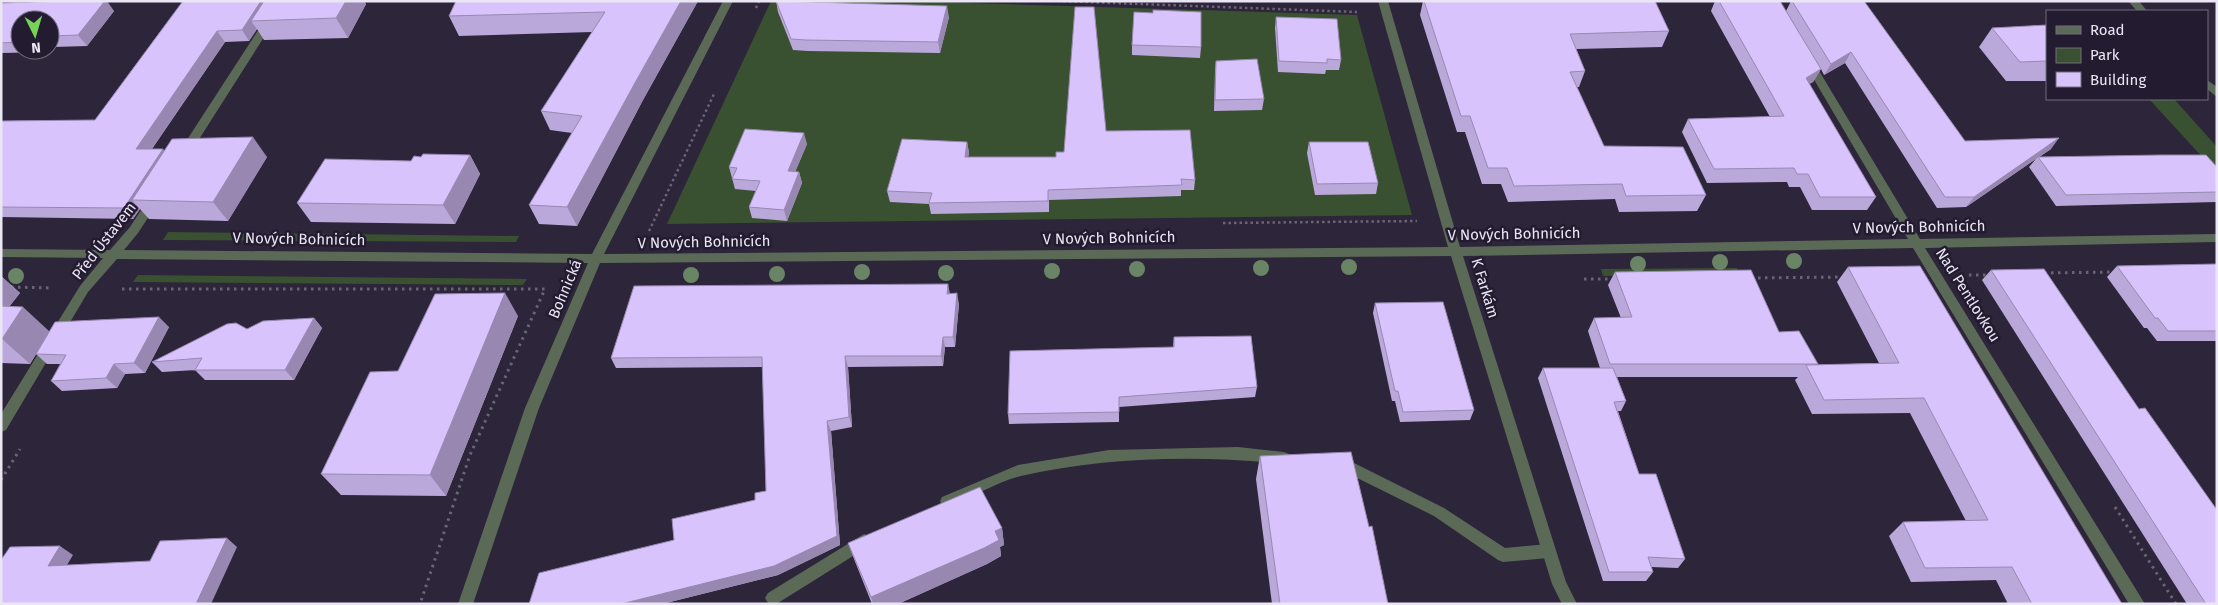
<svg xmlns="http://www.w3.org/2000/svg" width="2218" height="605" viewBox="0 0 2218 605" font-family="'Fira Sans',sans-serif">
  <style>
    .green { fill: #395131 }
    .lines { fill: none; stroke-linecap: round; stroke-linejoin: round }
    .path-far1 { stroke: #6b6477; stroke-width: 2.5; stroke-dasharray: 2.5 3; stroke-linecap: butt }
    .path { stroke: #6b6477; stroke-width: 3; stroke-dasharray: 2.5 4.5; stroke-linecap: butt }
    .service { fill: #5b6a56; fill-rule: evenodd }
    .minor { fill: #5b6a56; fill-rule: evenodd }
    .tree { fill: #6a8466 }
    .wall { fill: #bba8da; fill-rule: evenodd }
    .shaded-wall { fill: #9888b1 }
    .building { fill: #d9c3fd; stroke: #9888b1 }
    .labels { text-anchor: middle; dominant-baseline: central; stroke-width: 5; stroke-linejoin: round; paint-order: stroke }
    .street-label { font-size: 15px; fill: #ebe6f4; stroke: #231b30 }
  </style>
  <rect width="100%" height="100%" fill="#2d253a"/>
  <g class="green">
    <polygon points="771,1 906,1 1357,15 1412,215 667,224"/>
    <polygon points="2149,99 2174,99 2217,147 2217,173"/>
    <polygon points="168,232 519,236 516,242 163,240"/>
    <polygon points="1737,268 1740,275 1603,276 1601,269"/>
    <polygon points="138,275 527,279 523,285 133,282"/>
  </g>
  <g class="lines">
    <g class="path-far1">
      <polyline points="1058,1 1357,12"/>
      <polyline points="756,8 759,1"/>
      <polyline points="1223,223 1417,221"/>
      <polyline points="649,231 714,94"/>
    </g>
    <g class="path">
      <polyline points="2044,273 2115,272"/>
      <polyline points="1969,275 1990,275"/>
      <polyline points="1751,278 1843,277"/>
      <polyline points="1584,279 1615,279"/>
      <polyline points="11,287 52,288"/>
      <polyline points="122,289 545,289 470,455 420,604"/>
      <polyline points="1,480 20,449"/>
      <polyline points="2115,507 2176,604"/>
    </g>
    <g class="service">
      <path d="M1238 447 1284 452 1289 454 1291 458 1289 462 1284 464C1199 455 1105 457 1021 476 996 482 972 498 947 507L942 505 940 501 942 497 1018 465 1109 450Z"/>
      <polygon points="1339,459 1352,462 1444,508 1505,548 1548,544 1553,546 1555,551 1553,556 1548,558 1503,562 1498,560 1434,516 1345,472 1334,469 1332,465 1334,461"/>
      <polygon points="864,534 869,536 871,541 869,546 778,603 768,603 765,598 768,593"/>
    </g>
    <g class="minor">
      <polygon points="277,1 287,1 189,155 181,155 179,152 181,149"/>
      <polygon points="723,1 733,1 604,254 1448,247 1378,1 1388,1 1460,247 1908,239 1803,61 1808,58 1812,59 1920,239 2217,234 2217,242 1925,248 2145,604 2129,604 1913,248 1463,256 1566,582 1577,604 1562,604 1552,584 1451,256 600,263 539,408 473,604 458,604 525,408 588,263 117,259 88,292 6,430 1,432 1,414 80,286 103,258 1,257 1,249 110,250 130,227 149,198 153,197 159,201 138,233 124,250 592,254"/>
      <polygon points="2128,1 2139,1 2147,11 2137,11"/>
      <polygon points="2207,80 2217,87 2217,97 2207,89"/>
    </g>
  </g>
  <g class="tree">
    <circle cx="1794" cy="261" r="8"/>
    <circle cx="1720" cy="262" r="8"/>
    <circle cx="1638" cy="264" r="8"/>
    <circle cx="1349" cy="267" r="8"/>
    <circle cx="1261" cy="268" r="8"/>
    <circle cx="1137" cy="269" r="8"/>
    <circle cx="1052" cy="271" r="8"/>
    <circle cx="862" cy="272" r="8"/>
    <circle cx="946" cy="273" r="8"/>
    <circle cx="777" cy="274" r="8"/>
    <circle cx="691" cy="275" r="8"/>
    <circle cx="16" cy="276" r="8"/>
  </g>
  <g class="wall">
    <polygon points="183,1 366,4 348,38 264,40 257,29 249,41 225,42 152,149 165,151 267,157 228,221 149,219 140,209 133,219 1,217 1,121 95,120"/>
    <polygon points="698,1 643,100 577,226 539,224 529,205 572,133 550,130 541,111 592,32 459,36 449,16"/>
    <polygon points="776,1 949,17 940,53 808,51 793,50 778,12"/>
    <polygon points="1423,1 1655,1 1669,31 1662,47 1576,49 1585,71 1579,87 1577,87 1604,146 1706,195 1697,211 1619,212 1615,199 1508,202 1501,184 1482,184 1465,132 1457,132 1420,15"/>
    <polygon points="1715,1 1786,11 1791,1 1864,1 1965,141 2051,149 2039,157 2217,167 2217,202 2056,206 2029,167 2036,159 1966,207 1937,208 1845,63 1824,75 1821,69 1813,82 1809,84 1876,197 1867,210 1812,210 1800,187 1789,187 1787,182 1707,183 1682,132 1688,119 1770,117 1711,11"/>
    <path d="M1 3 114 11 87 46 53 47 49 52 1 53ZM20 20H50V50H20Z"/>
    <polygon points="1153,13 1201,47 1200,58 1132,55 1132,45"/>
    <polygon points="1276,17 1341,60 1339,70 1326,70 1325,74 1278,72 1275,28"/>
    <polygon points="2047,25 2047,81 2006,81 1979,47 1992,28"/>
    <polygon points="1216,61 1264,99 1262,110 1214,111 1215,71"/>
    <polygon points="1106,131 1195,180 1194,190 1181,190 1181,196 1049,200 1049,212 931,214 929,204 890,202 887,191 967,142 969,153 968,157 1056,157"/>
    <polygon points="1309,142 1378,183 1376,194 1315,195 1307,153"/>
    <polygon points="807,144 795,172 799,172 802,183 787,221 752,218 749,207 756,191 735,189 729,167"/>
    <polygon points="470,155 480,174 455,224 311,222 297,203 421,157"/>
    <polygon points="2217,264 2217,341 2157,341 2147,328 2144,328 2107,277 2117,266"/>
    <polygon points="1848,267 2122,604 2008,604 1996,580 1911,582 1889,536 1903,522 1966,521 1910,413 1812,414 1795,380 1798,377 1617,377 1626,401 1621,411 1618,411 1639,474 1685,559 1678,568 1651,567 1653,572 1646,581 1603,581 1538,378 1543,368 1600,368 1588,331 1594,318 1621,318 1608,285 1615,272 1779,332 1817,365 1879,363 1837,282"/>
    <polygon points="1991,270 2217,604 2187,604 1982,280"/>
    <polygon points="1,276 20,293 9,307 50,332 169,327 145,373 125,374 117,388 62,391 51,381 60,364 47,364 36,354 44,341 30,364 1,363"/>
    <polygon points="950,294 959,304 955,347 945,347 943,366 848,367 852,427 831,431 840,545 778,575 662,604 529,604 674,540 755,500 766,491 763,367 616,368 611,358"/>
    <polygon points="1375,303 1474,410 1470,420 1400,422 1395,401 1392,401 1373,313"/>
    <polygon points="518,316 446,496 341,495 321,474 398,371"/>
    <polygon points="314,318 322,328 294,380 205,380 195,370 196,370 162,372 152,362 247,329"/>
    <polygon points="1174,337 1257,387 1255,397 1119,407 1119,422 1009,424 1008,414 1173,347"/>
    <polygon points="1260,456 1369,527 1388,604 1272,604 1256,479"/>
    <polygon points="1002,528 1004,545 1000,547 1001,556 987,564 898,604 872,604 854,559 848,543"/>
  </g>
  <g class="shaded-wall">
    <polygon points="105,1 107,1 114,11 87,46 78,35"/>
    <polygon points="261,1 268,1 251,21 257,29 249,41 242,30"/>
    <polygon points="346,1 365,1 366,4 348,38 336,18"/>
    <polygon points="681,1 698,1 643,100 577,226 567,207 636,81"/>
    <polygon points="947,6 949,17 940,53 938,42"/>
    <polygon points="217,31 225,42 144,160 136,149"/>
    <polygon points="50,43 53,47 49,52 47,50 50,50"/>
    <polygon points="1851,52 1845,63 1824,75 1831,64"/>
    <polygon points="1821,69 1813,82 1798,91 1806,78"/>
    <polygon points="804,133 807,144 791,182 788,171"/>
    <polygon points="253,137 267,157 228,221 213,202"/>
    <polygon points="2059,138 2051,149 2038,158 2038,157 2036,159 1966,207 1974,197"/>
    <polygon points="967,142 969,153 966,168 965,157"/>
    <polygon points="163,149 172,159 132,200 140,209 133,219 124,208"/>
    <polygon points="470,155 480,174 455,224 443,205"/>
    <polygon points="799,172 802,183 787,221 784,210"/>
    <polygon points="1,276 20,293 1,316"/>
    <polygon points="948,284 950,294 947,294"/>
    <polygon points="505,293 518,316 446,496 430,475"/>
    <polygon points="957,293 959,304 955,347 953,337"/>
    <polygon points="23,307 50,332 30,364 2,339"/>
    <polygon points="159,317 169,327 145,373 134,363"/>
    <polygon points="314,318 322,328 294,380 285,370"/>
    <polygon points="943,337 945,347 943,366 941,356"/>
    <polygon points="845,356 848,367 852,427 849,417"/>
    <polygon points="114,364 125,374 117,388 106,378"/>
    <polygon points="827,421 831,431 840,545 778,575 662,604 621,604 837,536"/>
    <polygon points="1002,528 1004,545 1000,547 1001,556 987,564 898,604 873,604 871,597 995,531"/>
    <polygon points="227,538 237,547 211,604 196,604"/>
    <polygon points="60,546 73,555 61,575 48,566"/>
  </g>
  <g class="building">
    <polygon points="67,1 105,1 78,35 50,36 50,20 20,20 20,42 1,43 1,3"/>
    <polygon points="183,1 261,1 242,30 217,31 136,149 163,149 124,208 1,207 1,121 95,120"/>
    <polygon points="264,1 346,1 336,18 251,21"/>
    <polygon points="456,1 681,1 636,81 567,207 529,205 582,116 541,111 605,12 449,16"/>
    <polygon points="776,1 777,1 947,6 938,42 806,40 791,39"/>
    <polygon points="1424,1 1655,1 1669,31 1570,34 1585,71 1570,72 1604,146 1683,147 1706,195 1626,196 1622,184 1514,186 1507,168 1488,168 1470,116 1461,116"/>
    <polygon points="1719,1 1780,1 1821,69 1806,78 1876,197 1820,197 1808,174 1797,174 1794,168 1714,169 1688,119 1784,116"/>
    <polygon points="1792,1 1864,1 1965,141 2059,138 1974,197 1945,197 1851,52 1831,64"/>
    <polygon points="1075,7 1094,7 1106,131 1190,130 1195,180 1181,179 1182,185 1048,190 1048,201 929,203 932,193 887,191 902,139 967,142 965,157 1056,157 1056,152 1064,152"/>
    <polygon points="1153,10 1201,12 1201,47 1132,45 1134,12 1153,13"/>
    <polygon points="1276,17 1337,19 1341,60 1327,59 1327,63 1279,61"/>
    <polygon points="2047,25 2047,61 2020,62 1992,28"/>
    <polygon points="1257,59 1264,99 1215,100 1216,61"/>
    <polygon points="745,129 804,133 788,171 799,172 784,210 749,207 760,181 732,179 737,168 729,167"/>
    <polygon points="253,137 213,202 132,200 172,139"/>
    <polygon points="1309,142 1368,142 1378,183 1317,184"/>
    <polygon points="423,154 470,155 443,205 297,203 325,159 411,161 414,156 421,157"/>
    <polygon points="2161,155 2206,155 2217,167 2217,192 2066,195 2038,157"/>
    <polygon points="2217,264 2217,331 2168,331 2158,318 2155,318 2117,266"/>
    <polygon points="1920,266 2122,604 2032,604 2012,567 1925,568 1903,522 1988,520 1924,398 1824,400 1806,365 1899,363 1848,267"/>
    <polygon points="2044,269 2139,409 2145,408 2217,510 2217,604 2206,604 1991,270"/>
    <polygon points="1751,270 1779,332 1799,331 1818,364 1610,364 1594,318 1632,317 1615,272"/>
    <polygon points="948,284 947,294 957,293 953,337 943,337 941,356 845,356 849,417 827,421 837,536 774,566 621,604 529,604 539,573 674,540 672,519 755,500 755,493 766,491 762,357 611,358 634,286"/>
    <polygon points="505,293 430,475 321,474 370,372 398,371 435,294"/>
    <polygon points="1443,302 1474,410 1403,412 1398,391 1395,391 1375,303"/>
    <polygon points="1,306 23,307 2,339 1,339"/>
    <polygon points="159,317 134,363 114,364 106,378 51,381 66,355 36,354 55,322"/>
    <polygon points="314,318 285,370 195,370 202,358 152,362 227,324 236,323 247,329 263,321"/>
    <polygon points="1251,336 1257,387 1119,397 1119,412 1008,414 1010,351 1174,347 1174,337"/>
    <polygon points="1543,368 1613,368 1626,401 1614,402 1639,474 1656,474 1685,559 1648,557 1653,572 1609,572"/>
    <polygon points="1351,452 1369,527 1372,526 1388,604 1280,604 1260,456"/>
    <polygon points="980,487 1002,528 995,531 999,540 984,548 871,597 848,543"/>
    <polygon points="227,538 196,604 1,604 1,560 10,547 60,546 48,566 150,561 160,541"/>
  </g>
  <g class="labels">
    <g class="street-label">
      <text transform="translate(1919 227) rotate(-1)">V Nových Bohnicích</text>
      <text transform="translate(1514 234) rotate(-1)">V Nových Bohnicích</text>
      <text transform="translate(1109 238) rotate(-1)">V Nových Bohnicích</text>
      <text transform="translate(299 239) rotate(1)">V Nových Bohnicích</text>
      <text transform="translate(104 241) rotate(-52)">Před Ústavem</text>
      <text transform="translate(704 242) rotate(-1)">V Nových Bohnicích</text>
      <text transform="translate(1485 288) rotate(73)">K Farkám</text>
      <text transform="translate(565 289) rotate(-67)">Bohnická</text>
      <text transform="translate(1968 295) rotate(58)">Nad Pentlovkou</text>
    </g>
  </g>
  <rect width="2218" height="605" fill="none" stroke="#ebe6f4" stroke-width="5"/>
  <rect x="2046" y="10" width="162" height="90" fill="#231b30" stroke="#736c7e"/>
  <rect x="2056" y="26" width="25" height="8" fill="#5b6a56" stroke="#736c7e"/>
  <text x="2090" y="35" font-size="15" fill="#ebe6f4">Road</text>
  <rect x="2056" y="48" width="25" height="15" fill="#395131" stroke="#736c7e"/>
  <text x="2090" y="60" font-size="15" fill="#ebe6f4">Park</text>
  <rect x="2056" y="72" width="25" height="15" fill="#d9c3fd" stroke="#736c7e"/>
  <text x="2090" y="85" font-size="15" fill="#ebe6f4">Building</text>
  <g transform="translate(35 35) rotate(175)"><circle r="24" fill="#231b30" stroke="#736c7e"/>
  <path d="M0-4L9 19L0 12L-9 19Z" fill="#77d259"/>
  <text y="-8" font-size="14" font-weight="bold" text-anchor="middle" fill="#ebe6f4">N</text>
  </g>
</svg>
